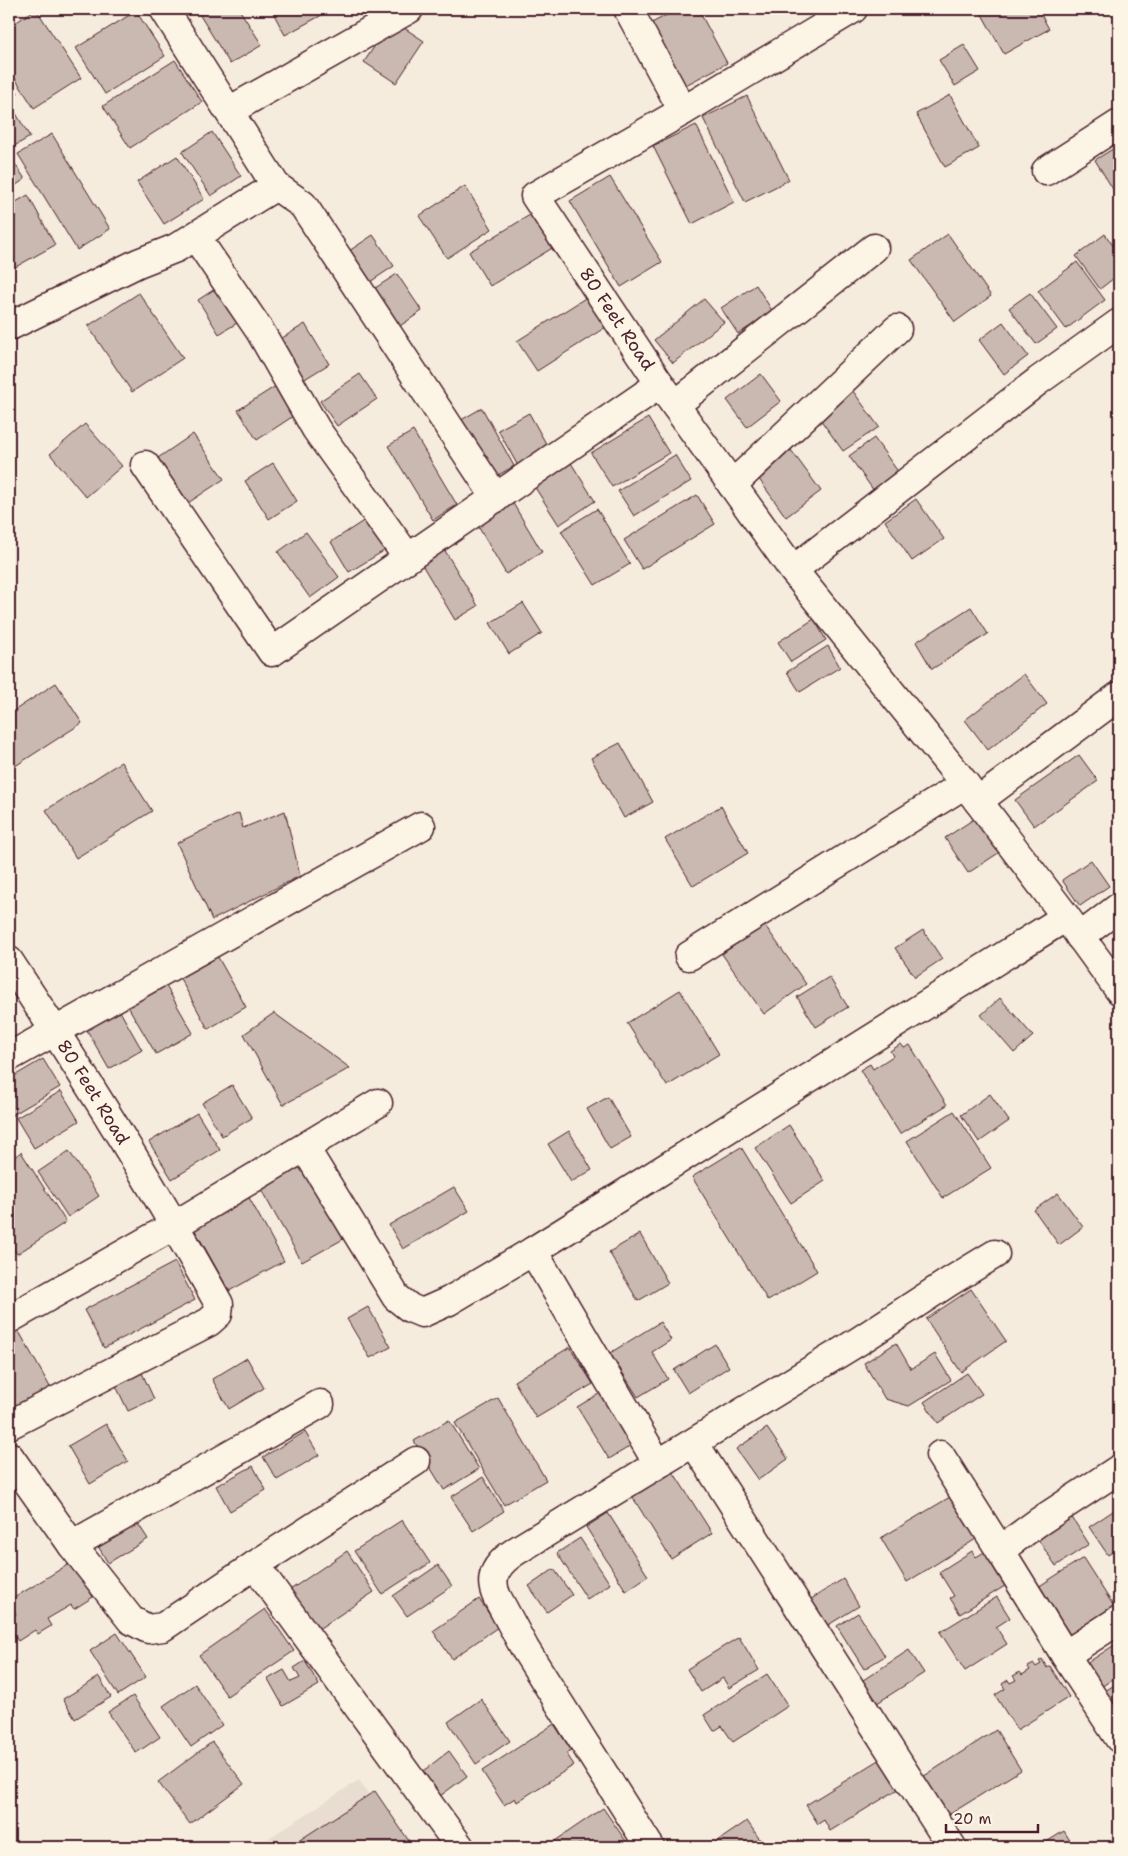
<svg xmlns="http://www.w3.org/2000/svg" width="1128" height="1856" viewBox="0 0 1128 1856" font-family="'Shantell Sans',sans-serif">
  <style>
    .built { fill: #e8ddd0 }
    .building { fill: #cab9b1; stroke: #4a1f2b }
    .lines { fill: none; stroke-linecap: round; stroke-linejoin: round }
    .minor-casing { stroke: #4a1f2b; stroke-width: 31 }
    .minor { stroke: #fcf5e5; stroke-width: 28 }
    .labels { text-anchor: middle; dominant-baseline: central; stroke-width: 4; stroke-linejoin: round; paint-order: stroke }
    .street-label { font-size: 18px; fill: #4a1f2b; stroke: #fcf5e5 }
  </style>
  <rect width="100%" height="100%" fill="#f5ecde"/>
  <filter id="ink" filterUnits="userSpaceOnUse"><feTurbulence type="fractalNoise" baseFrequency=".02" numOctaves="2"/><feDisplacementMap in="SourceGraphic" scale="10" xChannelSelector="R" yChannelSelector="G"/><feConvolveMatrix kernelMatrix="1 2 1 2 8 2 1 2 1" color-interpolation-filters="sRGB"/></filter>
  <g filter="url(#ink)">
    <polygon class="built" points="359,1780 406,1847 255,1847"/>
    <g class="building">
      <polygon points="36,9 81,78 34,108 9,69 9,27"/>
      <polygon points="196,9 239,9 262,45 230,64"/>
      <polygon points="271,9 333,9 285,35"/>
      <polygon points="678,9 698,9 727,63 682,87 648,25"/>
      <polygon points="979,9 1038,9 1049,29 1004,54"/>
      <polygon points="136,11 165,56 105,94 76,48"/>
      <polygon points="392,20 424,41 396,83 364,62"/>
      <polygon points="964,45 980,71 955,86 939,60"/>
      <polygon points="175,60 202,102 130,148 103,106"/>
      <polygon points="9,79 18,93 9,98"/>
      <polygon points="950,95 979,148 945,167 916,114"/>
      <polygon points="747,96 789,180 745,202 703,118"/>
      <polygon points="11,105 30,137 9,149 9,106"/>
      <polygon points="696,125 734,202 692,224 653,146"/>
      <polygon points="212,132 241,176 211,196 182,152"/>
      <polygon points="52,134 110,229 77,250 18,154"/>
      <polygon points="1119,145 1119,199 1095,160"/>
      <polygon points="9,155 25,179 9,190"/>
      <polygon points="177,156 204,199 164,224 137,182"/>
      <polygon points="610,177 662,262 621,287 570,201"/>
      <polygon points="465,186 492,229 447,258 419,216"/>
      <polygon points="28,195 55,245 10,270 9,206"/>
      <polygon points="538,210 559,244 490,286 469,252"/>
      <polygon points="948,234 991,296 955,322 911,260"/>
      <polygon points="1105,234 1119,254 1119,274 1100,289 1076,256"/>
      <polygon points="373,235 394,266 364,286 343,255"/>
      <polygon points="1077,262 1105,300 1066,329 1038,291"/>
      <polygon points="397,274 422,311 394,330 369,292"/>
      <polygon points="221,285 242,320 219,334 198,300"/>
      <polygon points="756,285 773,312 738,334 721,308"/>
      <polygon points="139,293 183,358 132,392 88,326"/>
      <polygon points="1030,293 1057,329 1036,344 1009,308"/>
      <polygon points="587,297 606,327 537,371 517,341"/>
      <polygon points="704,299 724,322 673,363 654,340"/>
      <polygon points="1003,322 1028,356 1004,374 979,340"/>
      <polygon points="305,324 329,364 303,380 279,340"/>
      <polygon points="360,374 377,399 337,426 320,401"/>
      <polygon points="761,374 781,401 747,427 727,400"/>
      <polygon points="279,384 298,413 257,440 238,410"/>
      <polygon points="850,387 879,427 843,451 815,412"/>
      <polygon points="482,408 514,466 488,481 456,423"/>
      <polygon points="529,413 549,449 518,466 498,430"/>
      <polygon points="648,418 669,453 612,487 591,453"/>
      <polygon points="85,424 122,466 86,497 50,454"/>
      <polygon points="413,431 457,505 433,520 388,446"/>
      <polygon points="193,434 224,479 182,507 152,462"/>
      <polygon points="874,438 899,473 874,491 849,456"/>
      <polygon points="791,450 821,491 786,517 756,475"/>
      <polygon points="675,455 691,481 634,516 618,491"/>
      <polygon points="273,463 297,501 269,519 245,481"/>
      <polygon points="571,463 595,501 559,525 534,486"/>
      <polygon points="697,495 715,524 642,569 624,540"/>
      <polygon points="916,499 944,539 912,561 885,521"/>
      <polygon points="511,500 542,552 506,574 475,521"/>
      <polygon points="597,509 630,564 595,585 561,531"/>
      <polygon points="368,518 387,549 349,572 331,542"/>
      <polygon points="306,532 339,577 310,598 278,552"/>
      <polygon points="441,544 478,606 455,620 418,558"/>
      <polygon points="523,603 542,633 509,654 490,623"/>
      <polygon points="971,607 988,634 932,669 916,642"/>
      <polygon points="814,619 826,640 791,662 778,642"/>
      <polygon points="828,646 840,667 800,692 787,672"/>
      <polygon points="1024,674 1047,704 988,750 965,720"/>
      <polygon points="56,683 82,723 9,770 9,714"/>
      <polygon points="620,743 653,802 624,818 591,758"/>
      <polygon points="1079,755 1098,781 1034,826 1015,800"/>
      <polygon points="121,762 152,811 76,858 46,810"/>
      <polygon points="721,806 748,853 693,886 665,839"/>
      <polygon points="285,811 300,876 212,920 177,843 239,813 243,828"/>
      <polygon points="977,817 1000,852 968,873 945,838"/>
      <polygon points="1091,860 1109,886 1080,906 1062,880"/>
      <polygon points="764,924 806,984 764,1014 722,954"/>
      <polygon points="923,930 942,959 915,977 895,948"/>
      <polygon points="215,952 246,1007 208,1029 177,973"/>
      <polygon points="829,977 848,1007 816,1027 797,997"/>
      <polygon points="163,981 193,1033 156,1054 126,1003"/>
      <polygon points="680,990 719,1054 667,1086 627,1023"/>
      <polygon points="1000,998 1033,1036 1014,1053 981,1015"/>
      <polygon points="9,1006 14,1016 9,1019"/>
      <polygon points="117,1006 142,1050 109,1069 84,1025"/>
      <polygon points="274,1013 350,1068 283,1105 244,1034"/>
      <polygon points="901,1044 904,1048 910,1045 947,1105 900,1134 860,1070 870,1064 873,1069 893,1056 890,1051"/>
      <polygon points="43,1059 60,1087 9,1117 9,1079"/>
      <polygon points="232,1085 252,1118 222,1136 202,1103"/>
      <polygon points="61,1091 79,1121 34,1148 16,1118"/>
      <polygon points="990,1094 1009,1121 979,1142 961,1115"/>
      <polygon points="608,1097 631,1137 610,1149 587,1109"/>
      <polygon points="954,1111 991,1168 943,1198 907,1141"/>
      <polygon points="197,1113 220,1150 172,1179 149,1142"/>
      <polygon points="789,1125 825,1181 791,1203 755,1148"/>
      <polygon points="569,1131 592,1170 571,1182 548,1144"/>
      <polygon points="741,1147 817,1271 768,1301 692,1177"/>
      <polygon points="69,1151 99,1196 68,1217 38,1172"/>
      <polygon points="21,1152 66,1222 17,1254 9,1242 9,1161"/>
      <polygon points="303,1161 347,1237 302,1262 259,1186"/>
      <polygon points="454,1187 469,1211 403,1249 389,1225"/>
      <polygon points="1058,1193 1083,1227 1059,1245 1034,1210"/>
      <polygon points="247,1194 284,1261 229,1291 192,1225"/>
      <polygon points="640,1234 668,1283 638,1301 609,1252"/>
      <polygon points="175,1262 195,1300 104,1348 84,1310"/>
      <polygon points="971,1289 1006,1341 961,1372 926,1319"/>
      <polygon points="368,1307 391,1347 370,1358 347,1319"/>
      <polygon points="660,1322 671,1340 652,1352 668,1379 638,1397 610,1353"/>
      <polygon points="17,1328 54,1394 9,1419 9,1333"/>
      <polygon points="896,1343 911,1369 935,1354 951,1380 909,1406 885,1399 864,1363"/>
      <polygon points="715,1344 729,1367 688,1393 674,1370"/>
      <polygon points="570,1347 593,1384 536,1418 514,1381"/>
      <polygon points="247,1358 264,1388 229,1409 212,1379"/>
      <polygon points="142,1373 154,1399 128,1411 116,1386"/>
      <polygon points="967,1373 982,1394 938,1423 924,1402"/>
      <polygon points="607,1389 639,1441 609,1459 577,1407"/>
      <polygon points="498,1398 546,1480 504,1505 455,1423"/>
      <polygon points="449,1420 479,1469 444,1490 414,1441"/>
      <polygon points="106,1424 128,1461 90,1484 68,1446"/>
      <polygon points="767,1428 788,1459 758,1480 736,1449"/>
      <polygon points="305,1432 319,1455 277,1480 263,1457"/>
      <polygon points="253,1466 266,1490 230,1511 216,1486"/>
      <polygon points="672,1470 712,1533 671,1559 632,1496"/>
      <polygon points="483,1477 504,1511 473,1531 451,1497"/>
      <polygon points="950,1497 976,1539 907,1582 881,1538"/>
      <polygon points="1119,1507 1119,1548 1108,1555 1089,1527"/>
      <polygon points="608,1513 648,1576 626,1591 586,1527"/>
      <polygon points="1071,1516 1089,1544 1056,1566 1037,1538"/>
      <polygon points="402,1520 430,1563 382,1594 354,1551"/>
      <polygon points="137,1522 148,1539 108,1563 98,1546"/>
      <polygon points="580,1538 610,1584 587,1599 557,1553"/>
      <polygon points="347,1551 374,1592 314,1632 287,1592"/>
      <polygon points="972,1551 976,1557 986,1551 1008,1584 960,1614 950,1598 954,1596 939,1572"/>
      <polygon points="1083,1558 1115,1608 1070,1637 1038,1587"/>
      <polygon points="72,1562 93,1597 74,1609 71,1605 47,1619 51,1626 38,1634 35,1630 18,1641 9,1627 9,1619 16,1614 9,1601"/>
      <polygon points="438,1565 452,1586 407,1616 393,1596"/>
      <polygon points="554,1569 572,1595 547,1612 529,1586"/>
      <polygon points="843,1579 859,1606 820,1630 803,1604"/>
      <polygon points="997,1597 1010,1618 996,1627 1007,1644 965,1671 940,1632"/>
      <polygon points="479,1599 498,1627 452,1659 433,1631"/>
      <polygon points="265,1609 294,1651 227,1696 199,1655"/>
      <polygon points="858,1613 885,1656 864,1669 837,1626"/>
      <polygon points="117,1633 146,1677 118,1695 90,1651"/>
      <polygon points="739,1637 759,1670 729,1688 723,1678 701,1692 687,1669"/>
      <polygon points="1119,1642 1119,1675 1098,1689 1084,1665"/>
      <polygon points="909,1650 924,1673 871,1707 857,1684"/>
      <polygon points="1042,1659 1047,1668 1050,1666 1069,1697 1017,1730 995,1695 1005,1689 1002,1684 1008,1680 1010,1683 1016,1680 1013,1676 1020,1672 1022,1675 1030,1670 1028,1667 1034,1664 1036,1667 1041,1664 1039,1661"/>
      <polygon points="305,1661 319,1685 283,1706 268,1679 284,1670 291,1682 300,1678 294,1668"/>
      <polygon points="767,1674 788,1706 733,1742 722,1726 714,1731 704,1715"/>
      <polygon points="99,1677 111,1697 75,1719 63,1699"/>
      <polygon points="1119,1682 1119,1721 1102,1693"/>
      <polygon points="195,1684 222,1725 191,1747 163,1706"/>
      <polygon points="133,1696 160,1737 136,1753 108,1712"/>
      <polygon points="481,1699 510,1741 476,1764 448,1722"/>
      <polygon points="554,1724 571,1750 566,1753 574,1765 517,1802 515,1798 504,1805 482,1771"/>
      <polygon points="996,1730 1021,1770 942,1819 918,1780"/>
      <polygon points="212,1742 244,1784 190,1824 158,1782"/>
      <polygon points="449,1751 467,1776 436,1799 418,1775"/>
      <polygon points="881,1759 900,1788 830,1831 824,1820 818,1824 806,1805"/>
      <polygon points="375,1791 413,1847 289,1847"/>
      <polygon points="603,1808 630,1847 582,1847 580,1844 575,1847 555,1847 552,1843"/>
      <polygon points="747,1821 765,1847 709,1847"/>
      <polygon points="1064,1831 1074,1847 1041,1847 1040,1846"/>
    </g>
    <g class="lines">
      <defs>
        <g id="minor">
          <polyline points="164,9 276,186 303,205 496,498"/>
          <polyline points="628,9 683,111"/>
          <polyline points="229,111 409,9"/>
          <polyline points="1046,171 1119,124"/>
          <polyline points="196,237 260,331 316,429 408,558"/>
          <polyline points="9,320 12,325 138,263 176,248 276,186"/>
          <polyline points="660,384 793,570 965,784 1066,917"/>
          <polyline points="675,405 874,248"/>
          <polyline points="145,465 272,652 660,384 535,196 683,111 853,9"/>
          <polyline points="732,485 897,329"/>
          <polyline points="793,570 1038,381 1119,323"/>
          <polyline points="978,801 1119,696"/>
          <polyline points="1080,937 1119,907"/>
          <polyline points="689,956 965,784"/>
          <path id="s1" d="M9 961C83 1073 154 1187 219 1304L218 1314 209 1322 9 1425"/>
          <polyline points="9,1057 421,826"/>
          <polyline points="305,1148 396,1297 410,1308 422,1313 449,1301 533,1251 1066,917 1119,990"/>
          <polyline points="533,1251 658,1464"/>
          <polyline points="9,1319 175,1225 378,1103"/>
          <polyline points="694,1443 952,1847"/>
          <polyline points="940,1455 1000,1550"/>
          <polyline points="9,1456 72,1545 131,1620 148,1629 163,1627 255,1565 416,1461"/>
          <polyline points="1119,1469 1037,1523 1000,1550 1065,1655 1119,1738"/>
          <polyline points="72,1545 320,1404"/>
          <polyline points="255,1565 460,1847"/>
          <polyline points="1065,1655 1119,1620"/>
          <path d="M650 1847 525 1649 497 1597C487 1576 499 1562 516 1551L859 1341 949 1282 995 1254"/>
        </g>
      </defs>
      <use href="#minor" class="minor-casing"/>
      <use href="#minor" class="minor"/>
    </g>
  </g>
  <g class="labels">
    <g class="street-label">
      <text transform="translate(617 319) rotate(56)">80 Feet Road</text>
      <text stroke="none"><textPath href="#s1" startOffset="156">80 Feet Road</textPath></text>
    </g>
  </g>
  <rect width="1128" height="1856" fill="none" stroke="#fcf5e5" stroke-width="30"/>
  <rect x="15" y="15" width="1098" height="1826" fill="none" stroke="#4a1f2b" stroke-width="2" filter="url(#ink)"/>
  <path d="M946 1824v8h92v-8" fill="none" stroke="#4a1f2b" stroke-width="2.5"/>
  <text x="953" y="1824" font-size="15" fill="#4a1f2b" stroke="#fcf5e5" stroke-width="4" paint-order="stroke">20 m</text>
</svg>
